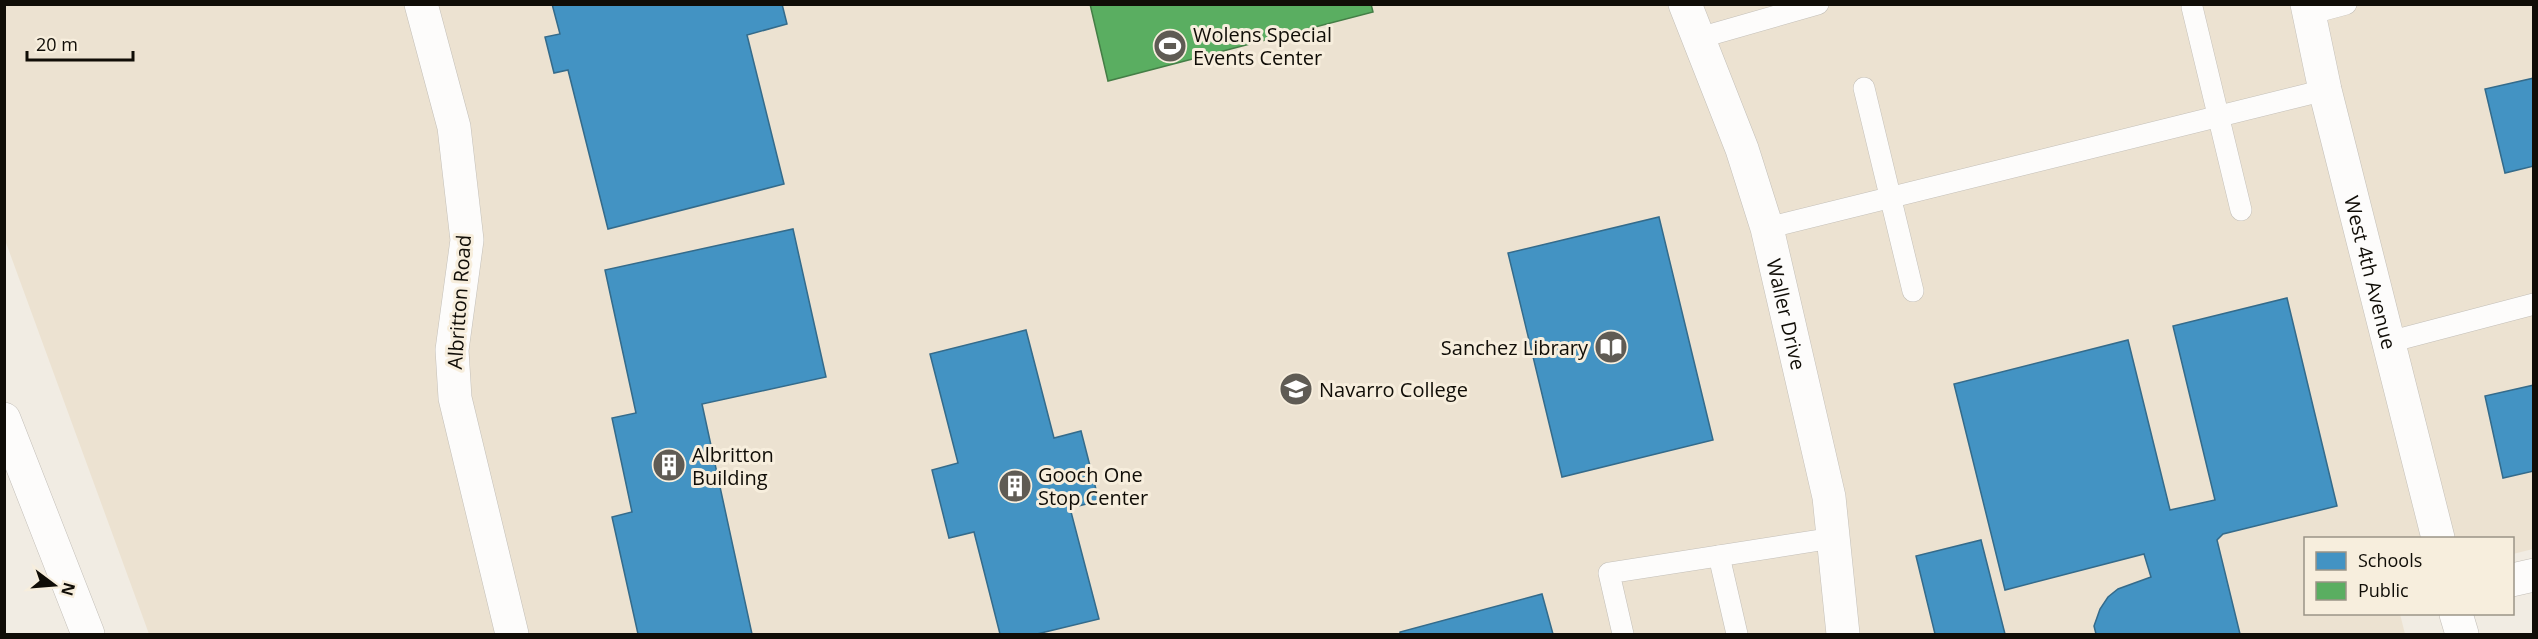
<svg xmlns="http://www.w3.org/2000/svg" width="2538" height="639" viewBox="0 0 2538 639" font-family="'Open Sans',sans-serif">
  <style>
    .built { fill: #ece2d1 }
    .schools { fill: #4393c3; stroke: #346b8b; stroke-width: 1.5 }
    .public { fill: #5aae61; stroke: #447e46; stroke-width: 1.5 }
    .lines { fill: none; stroke-linecap: round; stroke-linejoin: round }
    .service-casing { stroke: #c3bfb8; stroke-width: 22 }
    .minor-casing { stroke: #c3bfb8; stroke-width: 34 }
    .primary-casing { stroke: #c3bfb8; stroke-width: 34 }
    .service { stroke: #fdfcfb; stroke-width: 21 }
    .minor { stroke: #fdfcfb; stroke-width: 33 }
    .primary { stroke: #fdfcfb; stroke-width: 33 }
    .labels { text-anchor: middle; dominant-baseline: central; stroke-width: 6; stroke-linejoin: round; paint-order: stroke }
    .poi-label { font-size: 20px; fill: #100d07; stroke: #f7eedd; text-anchor: start }
    .street-label { font-size: 20px; fill: #100d07; stroke: #f7eedd }
  </style>
  <rect width="100%" height="100%" fill="#f1ece3"/>
  <polygon class="built" points="5,5 2533,5 2533,549 2513,554 2512,538 2306,538 2306,614 2400,614 2405,634 149,634 5,240"/>
  <g class="schools">
    <polygon points="552,4 782,4 787,24 747,35 784,184 608,229 568,70 554,73 545,37 560,34"/>
    <polygon points="2534,78 2534,166 2505,173 2485,89"/>
    <polygon points="1659,217 1713,440 1562,477 1508,253"/>
    <polygon points="793,229 826,377 702,404 752,634 638,634 612,517 632,512 612,418 636,413 605,270"/>
    <polygon points="2287,298 2337,506 2223,534 2217,540 2240,634 2096,634 2094,626 2100,609 2108,597 2118,589 2151,577 2144,554 2005,590 1954,384 2128,340 2170,510 2215,500 2173,326"/>
    <polygon points="1026,330 1054,438 1081,431 1099,501 1070,508 1099,619 1037,634 1000,634 974,532 949,538 932,470 958,463 930,354"/>
    <polygon points="2534,385 2534,471 2503,478 2485,396"/>
    <polygon points="1981,540 2005,634 1935,634 1916,556"/>
    <polygon points="1542,594 1553,634 1400,634 1400,632"/>
  </g>
  <polygon class="public" points="1090,4 1371,4 1373,12 1108,81"/>
  <g class="lines">
    <defs>
      <g id="service">
        <polyline points="2192,7 2241,210"/>
        <polyline points="2309,14 2346,4"/>
        <polyline points="1699,38 1818,4"/>
        <polyline points="1864,88 1913,291"/>
        <polyline points="1767,228 2325,90"/>
        <polyline points="2389,342 2534,304"/>
        <polyline points="1719,556 1737,634"/>
        <polyline points="1623,634 1609,573 1833,538"/>
      </g>
      <g id="minor">
        <polyline points="421,4 454,127 467,240 452,350 455,398 512,634"/>
        <path id="s1" d="M1685 4 1742 149 1767 228 1829 497 1843 634"/>
        <path id="s2" d="M2307 4 2325 90 2438 538"/>
        <polyline points="2512,580 2534,575"/>
        <polyline points="2456,614 2462,634"/>
      </g>
      <polyline id="primary" points="4,419 88,634"/>
    </defs>
    <use href="#service" class="service-casing"/>
    <use href="#minor" class="minor-casing"/>
    <use href="#primary" class="primary-casing"/>
    <use href="#service" class="service"/>
    <use href="#minor" class="minor"/>
    <use href="#primary" class="primary"/>
  </g>
  <defs>
    <symbol id="stadium-disc" viewBox="-11 -11 22 22"><circle r="9.5" fill="#5f5b54" stroke="#f7eedd"/><path d="M0-5a6.5 5 0 1 0 0 10a6.5 5 0 1 0 0-10ZM-3.5-1.8h7v3.6h-7Z" fill="#fff"/></symbol>
    <symbol id="library-disc" viewBox="-11 -11 22 22"><circle r="9.5" fill="#5f5b54" stroke="#f7eedd"/><path d="M-6-4Q-3-5.5-.7-3.5V5Q-3 3-6 4ZM6-4Q3-5.5 .7-3.5V5Q3 3 6 4Z" fill="#fff"/></symbol>
    <symbol id="university-disc" viewBox="-11 -11 22 22"><circle r="9.5" fill="#5f5b54" stroke="#f7eedd"/><path d="M0-5L7-2L0 1L-7-2ZM-4 1L0 2.5L4 1V4Q0 6-4 4Z" fill="#fff"/></symbol>
    <symbol id="building-disc" viewBox="-11 -11 22 22"><circle r="9.5" fill="#5f5b54" stroke="#f7eedd"/><path d="M-4-6H4V6H1V3H-1V6H-4ZM-2.5-4.3h1.7v1.8h-1.7ZM.8-4.3h1.7v1.8H.8ZM-2.5-1h1.7V.8h-1.7ZM.8-1h1.7V.8H.8Z" fill="#fff"/></symbol>
  </defs>
  <g fill-rule="evenodd">
    <use href="#stadium-disc" x="1151" y="27" width="38" height="38"/>
    <use href="#library-disc" x="1592" y="328" width="38" height="38"/>
    <use href="#university-disc" x="1277" y="370" width="38" height="38"/>
    <use href="#building-disc" x="650" y="446" width="38" height="38"/>
    <use href="#building-disc" x="996" y="467" width="38" height="38"/>
  </g>
  <g class="labels">
    <g class="poi-label">
      <text x="1193" y="34">Wolens Special<tspan x="1193" dy="23">Events Center</tspan></text>
      <text x="1588" y="347" text-anchor="end">Sanchez Library</text>
      <text x="1319" y="389">Navarro College</text>
      <text x="692" y="454">Albritton<tspan x="692" dy="23">Building</tspan></text>
      <text x="1038" y="474">Gooch One<tspan x="1038" dy="23">Stop Center</tspan></text>
    </g>
    <g class="street-label">
      <text stroke="none"><textPath href="#s2" startOffset="276">West 4th Avenue</textPath></text>
      <text transform="translate(459 302) rotate(-86)">Albritton Road</text>
      <text stroke="none"><textPath href="#s1" startOffset="327">Waller Drive</textPath></text>
    </g>
  </g>
  <rect width="2538" height="639" fill="none" stroke="#100d07" stroke-width="12"/>
  <rect x="2304" y="537" width="210" height="78" fill="#f7eedd" stroke="#9b9487" stroke-width="1.5"/>
  <rect x="2316" y="552" width="30" height="18" fill="#4393c3" stroke="#9b9487" stroke-width="1.5"/>
  <text x="2358" y="567" font-size="18" fill="#100d07">Schools</text>
  <rect x="2316" y="582" width="30" height="18" fill="#5aae61" stroke="#9b9487" stroke-width="1.5"/>
  <text x="2358" y="597" font-size="18" fill="#100d07">Public</text>
  <g transform="translate(54 585) rotate(106)" stroke="#f7eedd" stroke-width="4.5" paint-order="stroke">
  <path d="M0-4.5L10 22L0 15L-10 22Z" fill="#100d07"/>
  <text y="-9" font-size="16" font-weight="bold" text-anchor="middle" fill="#100d07">N</text>
  </g>
  <path d="M27 51v9h106v-9" fill="none" stroke="#100d07" stroke-width="3"/>
  <text x="36" y="51" font-size="18" fill="#100d07" stroke="#f7eedd" stroke-width="4.5" paint-order="stroke">20 m</text>
</svg>
